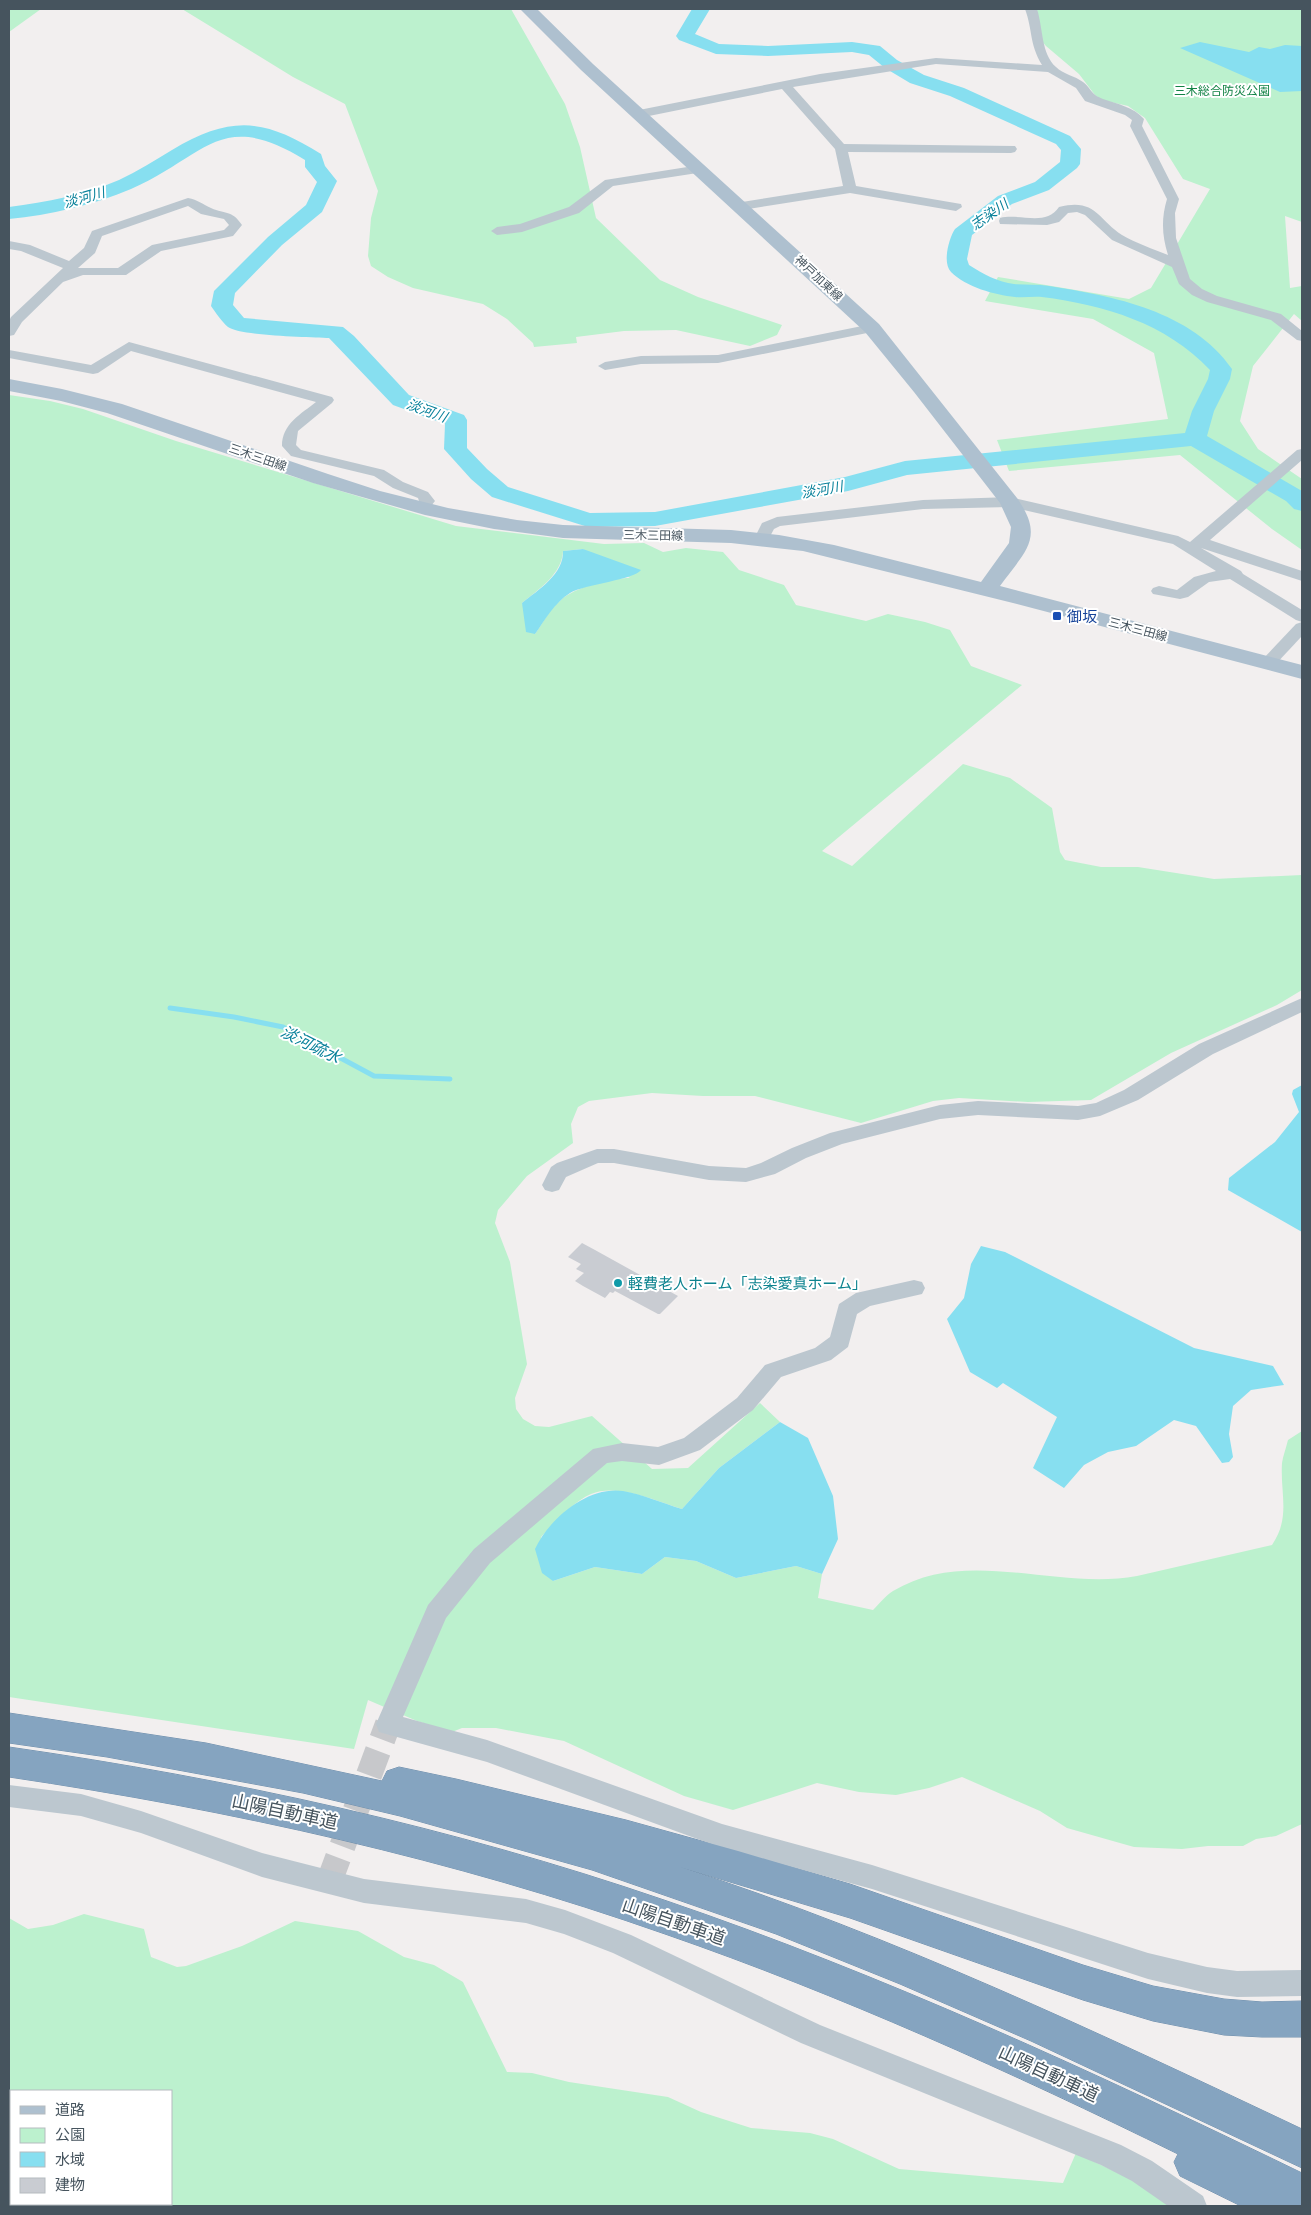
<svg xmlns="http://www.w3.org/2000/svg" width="1311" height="2215" viewBox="0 0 1311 2215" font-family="'Open Sans','Noto Sans JP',sans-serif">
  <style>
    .green { fill: #bcf1ce; fill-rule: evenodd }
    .water { fill: #87dff0 }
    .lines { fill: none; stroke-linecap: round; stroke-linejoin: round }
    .stream { stroke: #87dff0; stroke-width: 5 }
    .river { fill: #87dff0; fill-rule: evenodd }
    .building { fill: #c9ccd2 }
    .street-tunnel { stroke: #c7c8cb; stroke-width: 26; stroke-dasharray: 26 12; stroke-linecap: butt }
    .highway-casing { stroke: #708fac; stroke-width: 1 }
    .street { fill: #bcc7cf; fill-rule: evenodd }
    .primary { fill: #aec0cf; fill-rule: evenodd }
    .highway { fill: #85a4c0; fill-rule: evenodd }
    .transit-dot { fill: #1a4fb4; stroke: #fff; stroke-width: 2 }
    .culture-dot { fill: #0f9aa8; stroke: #fff; stroke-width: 2 }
    .labels { text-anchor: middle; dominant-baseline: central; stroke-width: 4; stroke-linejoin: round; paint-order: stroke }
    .far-park-label { font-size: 12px; fill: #138346; stroke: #fff }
    .far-street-label { font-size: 12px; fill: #46545e; stroke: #fff }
    .far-water-label { font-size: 14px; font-style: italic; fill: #07809a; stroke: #fff }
    .transit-label { font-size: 15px; fill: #164399; stroke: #fff; text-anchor: start }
    .culture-label { font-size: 15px; fill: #0d838f; stroke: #fff; text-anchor: start }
    .water-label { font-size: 16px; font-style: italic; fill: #07809a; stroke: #fff }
    .near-street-label { font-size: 18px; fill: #46545e; stroke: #fff }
  </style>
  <rect width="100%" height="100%" fill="#f2efef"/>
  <g class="green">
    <polygon points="9,9 41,9 9,32"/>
    <polygon points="182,9 511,9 565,104 580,147 596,218 660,280 698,297 782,325 777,335 750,346 676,330 624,331 576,337 577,343 534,347 533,343 507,319 483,304 413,288 388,277 371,266 368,256 371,218 378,191 345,104 293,77"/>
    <polygon points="1037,9 1302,9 1302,222 1285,216 1290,288 1302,286 1302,321 1294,314 1253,366 1240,421 1258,449 1302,479 1302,550 1272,529 1180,455 1009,471 997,440 1168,419 1154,353 1093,319 985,301 998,277 1129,299 1151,288 1210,189 1183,179 1145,118 1128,106 1102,100 1095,95 1079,74 1046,46 1039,38"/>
    <path d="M9 395 50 401 83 409 176 441 456 526 604 544 644 543 663 552 686 548 723 552 739 570 784 585 796 605 866 621 888 614 925 622 950 630 971 666 1022 685 822 851 852 866 963 764 1010 778 1052 808 1060 852 1065 860 1101 867H1138L1214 879 1302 875V990L1277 1005 1171 1053 1091 1100 1028 1102 959 1098 933 1101 861 1123 755 1096H703L652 1093 589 1101 578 1107 571 1124 573 1143 527 1176 498 1210 495 1223 510 1262 527 1364 515 1398 516 1409 523 1419 535 1426 549 1427 592 1416 652 1469 688 1468 760 1403 780 1422 719 1468 682 1509C656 1501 617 1483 591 1494 571 1503 556 1522 541 1537L553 1581 595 1567 642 1574 665 1557 696 1561 736 1578 796 1566 822 1574 818 1598 873 1610C879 1604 885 1596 893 1591 967 1546 1056 1591 1137 1576L1272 1545C1291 1517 1280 1494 1282 1463 1283 1456 1286 1448 1288 1440L1302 1431V1824L1276 1836 1256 1839 1243 1846H1208L1182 1849 1134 1847 1067 1828 1040 1811 962 1777 929 1788 896 1795 859 1792 817 1783 733 1810 684 1796 564 1741 496 1728H462L452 1732 417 1721 368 1700 354 1749 9 1697ZM583 549 630 578C611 578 575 587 561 600 550 608 543 623 535 634L522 603C539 589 562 574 563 551Z"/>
    <path d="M84 1914 144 1929 151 1957 177 1967 186 1966 242 1946 295 1921 358 1931 404 1957 434 1965 463 1982 507 2072 532 2073 569 2082 668 2097 701 2112 751 2128 810 2133 833 2139 899 2169 1063 2183 1076 2153 1139 2183 1176 2206H9V1918L28 1929 53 1925ZM11 2091H171V2204H11Z"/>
  </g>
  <g class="water">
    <polygon points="1200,42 1249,52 1259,47 1270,49 1285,45 1302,46 1302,91 1280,92 1180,48"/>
    <path d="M583 549 641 570C634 580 585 584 570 593 554 603 545 620 535 634L526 632 522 603C538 590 564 574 563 551Z"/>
    <polygon points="1302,1085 1302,1232 1228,1190 1229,1178 1275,1142 1299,1112 1292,1094 1293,1090"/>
    <polygon points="981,1246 1005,1252 1194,1348 1273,1366 1284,1385 1251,1390 1233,1406 1229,1434 1233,1457 1229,1462 1222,1463 1196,1426 1174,1420 1136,1446 1108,1452 1084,1465 1064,1488 1033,1468 1057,1417 1003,1383 997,1388 970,1372 947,1319 964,1298 971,1264"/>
    <path d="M780 1422 808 1438 833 1496 838 1539 822 1574 796 1566 736 1578 696 1561 665 1557 642 1574 595 1567 553 1581 542 1573 535 1549C549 1519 587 1486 623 1491 642 1494 662 1503 682 1509L719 1468Z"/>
  </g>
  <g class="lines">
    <polyline class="stream" points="170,1008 234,1017 283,1027 374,1076 450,1079"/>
    <path class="river" d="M692 9H710L695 34 719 44 768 46 852 42 880 46 897 60 924 75 964 88 1070 136 1081 149 1080 164 1077 168 1049 190 1012 204 972 235 967 259 969 265C983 274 998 282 1014 284 1026 285 1037 284 1049 286 1113 296 1192 311 1232 369L1230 379 1214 411 1207 436 1302 491V511L1294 509 1286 501 1191 446 907 475 848 491 655 526 588 527 492 497 471 479 444 449 445 424 393 405 329 338C311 337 240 336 228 327 222 322 216 313 211 306L214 291 268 237 306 205 317 182 305 167V160C220 107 205 157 131 189 93 205 50 215 9 219V207C47 202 84 195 119 180 138 171 155 160 172 150 231 115 264 118 321 154L325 166 337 181 322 212 282 245 235 293 233 305 244 318 343 327 354 336 409 395 464 415 467 420V448L487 469 508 487 590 513 655 512 845 477 905 461 1185 433 1192 411 1208 379 1210 370C1166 323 1104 305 1042 297 1033 296 1024 298 1015 297 995 295 966 287 951 272 942 263 949 238 955 229L998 196 1035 182 1060 162 1061 150 1056 144 950 96 910 83 885 68 869 55 852 52 768 56 716 54 679 40 676 36Z"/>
  </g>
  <polygon class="building" points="582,1243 595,1250 678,1296 660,1314 658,1314 615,1291 613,1293 610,1292 605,1298 583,1286 575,1281 584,1273 576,1269 581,1264 568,1257"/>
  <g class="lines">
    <polyline class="street-tunnel" points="329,1882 388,1724"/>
    <defs>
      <g id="highway">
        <path d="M9 1713 206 1743 382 1781 387 1771 399 1767 456 1779 626 1820 738 1851 850 1884 1083 1965 1153 1986 1224 1999 1262 2002 1302 2001V2037H1262L1224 2035 1153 2021 1083 2000 850 1918 680 1867C894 1936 1099 2033 1302 2129V2168L1031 2041 900 1984 776 1934 592 1870 400 1816 303 1793 107 1757 9 1743Z"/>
        <path d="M9 1747C232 1779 451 1827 664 1900 884 1975 1094 2072 1302 2173V2206H1241L1180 2176 1174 2162 1178 2154C1011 2072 841 1995 665 1934 452 1859 232 1810 9 1777Z"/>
      </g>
    </defs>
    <use href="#highway" class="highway-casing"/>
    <g class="street">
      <path d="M1025 9H1037C1043 27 1041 54 1056 67 1063 74 1075 76 1083 82 1092 89 1090 94 1103 99 1117 104 1134 107 1144 119L1142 126 1179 199 1175 213 1176 238 1190 279 1202 289 1217 296 1281 314 1302 331V341L1297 340 1271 320 1207 302 1192 295 1179 284 1172 267 1112 240 1085 215 1077 212 1068 213 1059 222 1047 225 1000 224 999 221 1000 218C1020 213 1046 227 1059 207 1096 198 1097 219 1122 235 1136 243 1153 249 1168 255 1162 236 1161 219 1167 199L1130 126 1132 120 1125 115 1085 101 1076 88 1048 72 936 64 793 87 844 144 1015 146 1017 149 1015 152 1011 153 848 152 856 186 961 204 962 207 956 211 850 193 742 210 737 209 736 206 737 203 742 202 843 186 835 149 782 89 639 118 633 114 639 110 820 74 936 58 1042 65C1029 43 1033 31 1025 9Z"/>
      <polygon points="700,165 704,166 706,169 704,172 613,186 579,213 522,232 497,235 491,231 497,227 520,224 569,207 605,180"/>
      <path d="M188 198C198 200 202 204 211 208 226 215 231 209 242 225L233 236 161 251 126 275H83L63 282 22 322 14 335 9 336V321L11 317 63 268 21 251 9 249V241L30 245 69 261 84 248 92 231ZM188 206 201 214 224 219 229 225 224 230 152 245 118 268H78L95 253 102 236Z"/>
      <polygon points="872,324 879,328 877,331 718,363 641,364 605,370 598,366 605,362 641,356 718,355"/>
      <path d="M129 342 332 397 334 400 332 403 298 431 296 445 301 450 384 470 403 482 428 492 435 501 427 511H417L414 508 419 501 418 498 393 488 374 476 291 456 282 446C282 424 301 414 316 402L131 351 98 373 93 374 9 358V350L91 365Z"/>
      <polygon points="1302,449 1302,460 1210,540 1302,571 1302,581 1201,548 1241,571 1243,574 1302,610 1302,622 1296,620 1230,579 1209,582 1188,597 1180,599 1153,594 1151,591 1153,588 1159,586 1177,590 1194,577 1216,571 1173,544 1010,507 923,509 780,526 774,529 767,542 757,542 754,539 762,523 777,517 923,500 1010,497 1178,536 1190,542 1297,450"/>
      <polygon points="1302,622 1302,636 1274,666 1262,666 1260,663 1262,660 1296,624"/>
      <polygon points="1302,998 1302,1012 1213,1054 1138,1100 1100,1116 1078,1120 978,1115 940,1119 842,1144 806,1158 775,1174 746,1182 709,1180 614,1163 598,1163 566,1177 559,1190 552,1192 545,1190 542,1185 551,1167 557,1163 597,1149 614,1149 709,1166 746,1168 761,1163 792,1148 830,1133 940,1105 978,1101 1078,1106 1096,1103 1124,1090 1199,1044"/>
      <polygon points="914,1280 922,1282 925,1288 922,1294 870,1306 857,1314 848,1347 831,1360 781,1377 753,1410 700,1450 659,1465 622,1461 607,1463 490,1563 446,1618 403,1717 487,1740 722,1824 872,1865 1148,1953 1207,1967 1237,1971 1302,1970 1302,1996 1237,1997 1207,1993 1148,1979 872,1889 722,1848 487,1762 379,1732 376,1724 428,1605 474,1549 593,1449 622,1443 658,1447 684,1438 737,1398 765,1365 815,1348 830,1337 839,1304 856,1293"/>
      <polygon points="9,1785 81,1794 141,1811 262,1853 364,1879 526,1899 565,1910 631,1935 820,2025 1121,2145 1152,2161 1203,2196 1207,2206 1168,2206 1132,2181 1101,2165 801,2043 613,1953 564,1934 526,1923 364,1903 262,1877 141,1833 81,1816 9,1807"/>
    </g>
    <path class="primary" d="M520 9H537L593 64 879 324 1017 498C1046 539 1024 552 1000 586L1302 665V679L1013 603 803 551 731 543 563 538 494 529 425 515 313 483 107 413 61 401 9 391V379L62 389 122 404 328 474 380 491 448 508 517 520 563 525 731 530 779 535 834 545 981 582 1009 543 1011 527 1000 503 914 392 865 332 581 70Z"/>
    <use href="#highway" class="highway"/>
  </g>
  <rect class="transit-dot" x="1052" y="611" width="10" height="10" rx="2.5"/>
  <circle class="culture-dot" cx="618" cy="1283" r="5"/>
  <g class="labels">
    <g class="far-park-label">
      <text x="1222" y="90">三木総合防災公園</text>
    </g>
    <g class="far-street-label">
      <text transform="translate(819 278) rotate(43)">神戸加東線</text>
      <text transform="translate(258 457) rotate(19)">三木三田線</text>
      <text transform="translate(653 535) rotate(1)">三木三田線</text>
      <text transform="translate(1138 629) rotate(15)">三木三田線</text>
    </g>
    <g class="far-water-label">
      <text transform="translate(84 197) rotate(-16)">淡河川</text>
      <text transform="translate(989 214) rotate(-35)">志染川</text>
      <text transform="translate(427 410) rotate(20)">淡河川</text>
      <text transform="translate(822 489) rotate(-10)">淡河川</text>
    </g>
    <g class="transit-label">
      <text x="1067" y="616">御坂</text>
    </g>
    <g class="culture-label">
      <text x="628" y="1283">軽費老人ホーム「志染愛真ホーム」</text>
    </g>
    <g class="water-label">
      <text transform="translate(311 1044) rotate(26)">淡河疏水</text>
    </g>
    <g class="near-street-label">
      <text transform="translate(285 1811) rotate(12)">山陽自動車道</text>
      <text transform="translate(674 1921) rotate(19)">山陽自動車道</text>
      <text transform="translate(1049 2073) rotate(25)">山陽自動車道</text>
    </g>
  </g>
  <rect width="1311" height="2215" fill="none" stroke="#46545e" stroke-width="20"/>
  <rect x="10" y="2090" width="162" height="115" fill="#ffffff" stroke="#b5bbbf"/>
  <rect x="20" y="2106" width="25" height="8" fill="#aec0cf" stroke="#b5bbbf"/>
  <text x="55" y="2115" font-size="15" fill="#46545e">道路</text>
  <rect x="20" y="2128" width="25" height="15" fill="#bcf1ce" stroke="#b5bbbf"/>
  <text x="55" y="2140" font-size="15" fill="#46545e">公園</text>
  <rect x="20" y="2152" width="25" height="15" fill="#87dff0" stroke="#b5bbbf"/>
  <text x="55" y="2165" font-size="15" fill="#46545e">水域</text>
  <rect x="20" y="2178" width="25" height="15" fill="#c9ccd2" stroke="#b5bbbf"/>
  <text x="55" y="2190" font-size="15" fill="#46545e">建物</text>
</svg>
